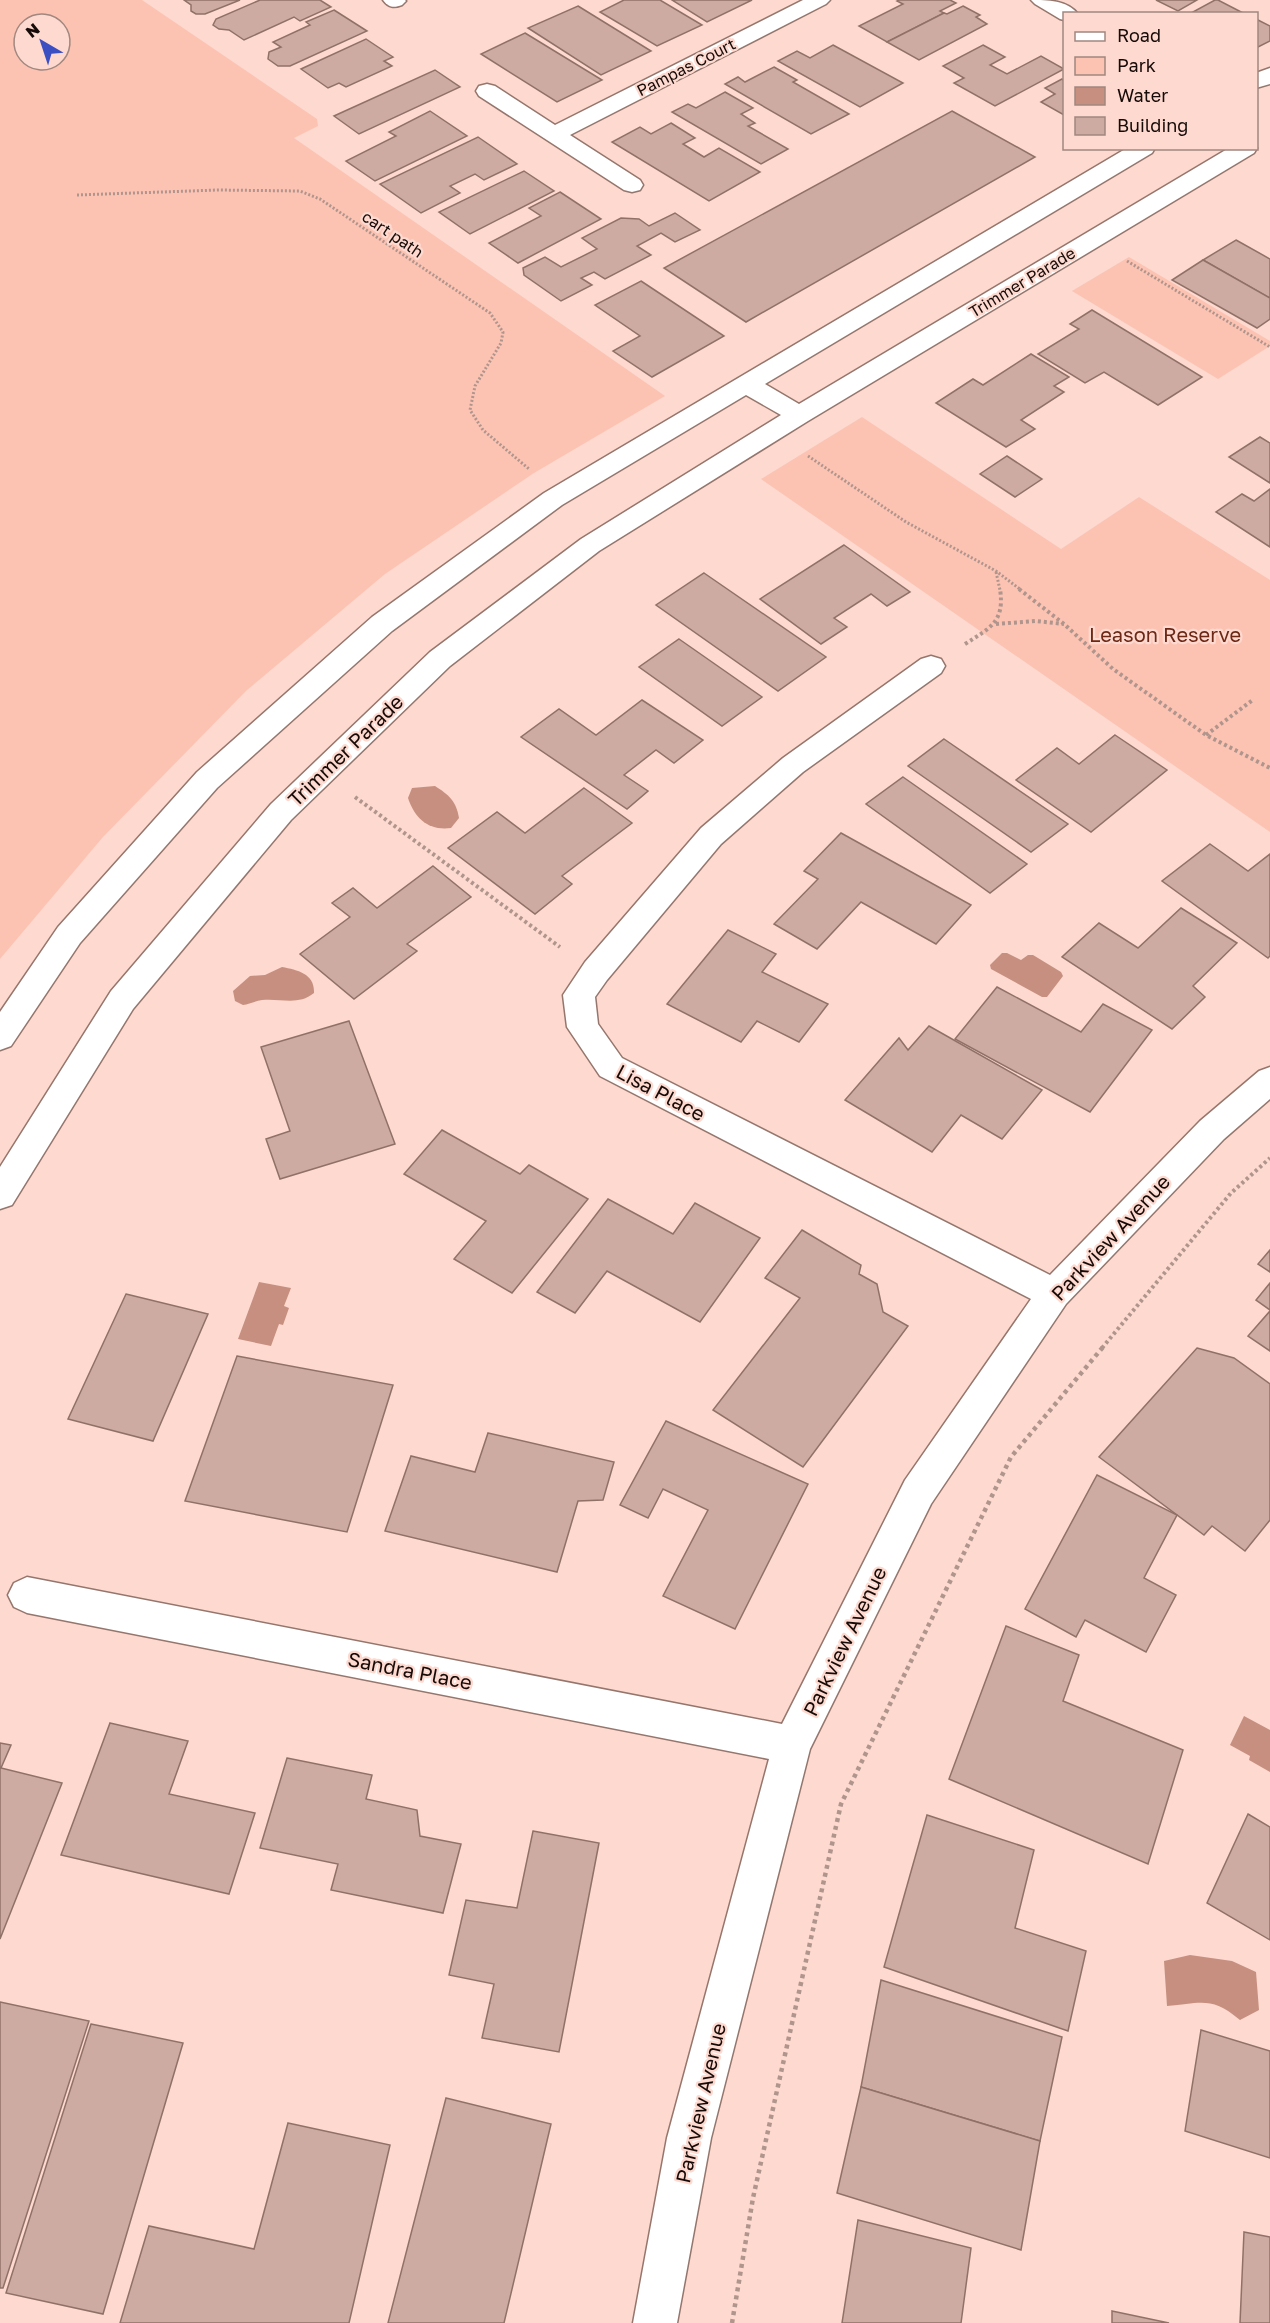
<svg xmlns="http://www.w3.org/2000/svg" width="1270" height="2323" viewBox="0 0 1270 2323" font-family="'Golos Text',sans-serif">
  <style>
    .green { fill: #fcc3b3; fill-rule: evenodd }
    .water { fill: #c78f7f }
    .building { fill: #cdaba2; stroke: #907168; stroke-width: 1.5 }
    .lines { fill: none; stroke-linecap: round; stroke-linejoin: round }
    .minor-casing { stroke: #95766d; stroke-width: 3 }
    .major-casing { stroke: #95766d; stroke-width: 3 }
    .path-far2 { stroke: #b0958d; stroke-width: 3; stroke-dasharray: 2 2; stroke-linecap: butt }
    .path-far1 { stroke: #b0958d; stroke-width: 4; stroke-dasharray: 3 3; stroke-linecap: butt }
    .path { stroke: #b0958d; stroke-width: 4.5; stroke-dasharray: 4 4; stroke-linecap: butt }
    .minor { fill: #fff; fill-rule: evenodd }
    .major { fill: #fff; fill-rule: evenodd }
    .labels { text-anchor: middle; dominant-baseline: central; stroke-width: 4.5; stroke-linejoin: round; paint-order: stroke }
    .far-street-label { font-size: 16px; fill: #160b08; stroke: #fdd9cf }
    .park-label { font-size: 20px; fill: #6d2815; stroke: #fdd9cf }
    .street-label { font-size: 20px; fill: #160b08; stroke: #fdd9cf }
  </style>
  <rect width="100%" height="100%" fill="#fdd9cf"/>
  <g class="green">
    <path d="M0 0H142L317 119 318 126 294 138 665 396 534 473 385 574 246 691 103 837 0 959ZM24 24H60V60H24Z"/>
    <polygon points="1129,257 1270,341 1270,346 1218,379 1072,291"/>
    <polygon points="862,417 1061,549 1139,497 1270,580 1270,832 761,479"/>
  </g>
  <g class="water">
    <path d="M435 786C449 795 456 801 459 818L451 828C429 831 415 819 408 798L412 788Z"/>
    <polygon points="1002,953 1007,953 1021,960 1028,955 1033,955 1061,972 1063,976 1047,997 1042,997 991,969 990,965"/>
    <path d="M282 967C298 970 315 974 314 993 298 1006 281 998 262 1000 256 1001 249 1004 243 1005L235 1001 233 991 250 976 265 975Z"/>
    <polygon points="259,1282 291,1288 284,1306 289,1308 283,1325 279,1324 271,1346 238,1339"/>
    <polygon points="1244,1716 1270,1730 1270,1772 1249,1760 1250,1756 1230,1745"/>
    <path d="M1190 1955 1232 1961 1256 1972 1259 2010 1240 2020C1212 1996 1201 2003 1167 2006L1164 1961Z"/>
  </g>
  <g class="building">
    <polygon points="184,0 240,0 205,14 196,14 191,11 191,5"/>
    <polygon points="260,0 320,0 331,7 300,21 294,17 244,40 229,30 219,29 213,25 216,19"/>
    <polygon points="624,0 660,0 702,25 657,46 600,12"/>
    <polygon points="672,0 752,0 707,22"/>
    <polygon points="899,0 950,0 956,3 940,11 944,13 887,42 859,26 903,4 897,1"/>
    <polygon points="1156,0 1197,0 1178,11"/>
    <polygon points="1215,0 1218,0 1245,14 1191,13"/>
    <polygon points="578,6 651,51 601,75 528,28"/>
    <polygon points="963,6 980,15 976,17 987,24 919,60 887,42 944,13 947,14"/>
    <polygon points="334,10 367,31 290,66 278,66 268,59 269,52 281,47 273,42 310,25 306,22"/>
    <polygon points="1256,19 1270,26 1270,41 1256,48"/>
    <polygon points="525,33 602,80 557,102 481,54"/>
    <polygon points="366,39 393,57 384,61 392,66 346,87 339,83 328,88 301,69"/>
    <polygon points="833,45 903,83 860,107 778,61 797,51 810,58"/>
    <polygon points="983,45 1005,57 990,65 1007,74 1041,56 1064,69 995,106 954,83 964,78 943,66"/>
    <polygon points="774,67 797,80 793,82 849,114 811,134 725,84 738,77 745,82"/>
    <polygon points="435,70 460,87 359,134 334,116"/>
    <polygon points="1062,79 1064,81 1064,115 1041,102 1055,94 1045,88"/>
    <polygon points="725,92 753,108 741,114 755,123 748,126 788,149 761,164 672,112 688,104 696,108"/>
    <polygon points="430,111 467,136 375,181 346,161 396,136 389,132"/>
    <polygon points="952,111 1035,157 746,322 664,268"/>
    <polygon points="671,123 695,138 683,144 704,157 719,148 760,172 709,201 612,142 640,127 651,134"/>
    <polygon points="478,137 517,164 484,180 475,174 450,186 460,193 421,213 380,184"/>
    <polygon points="524,171 554,191 470,234 439,212"/>
    <polygon points="560,192 601,219 518,263 489,243 541,216 529,208"/>
    <polygon points="675,213 700,230 675,242 661,233 637,246 651,255 605,279 594,272 581,278 592,285 561,301 524,275 523,268 545,257 561,267 597,249 582,238 621,218 639,219 649,226"/>
    <polygon points="1236,240 1270,259 1270,298 1203,260"/>
    <polygon points="1203,260 1270,298 1270,319 1257,328 1172,280"/>
    <polygon points="641,281 724,336 652,377 613,351 640,336 595,305"/>
    <polygon points="1092,310 1202,377 1158,405 1104,372 1085,383 1038,354 1079,329 1070,324"/>
    <polygon points="1031,354 1069,377 1054,386 1064,392 1021,420 1035,429 1006,447 936,403 973,379 983,385"/>
    <polygon points="1260,437 1270,443 1270,483 1229,457"/>
    <polygon points="1007,456 1042,479 1015,497 980,474"/>
    <polygon points="1270,489 1270,547 1216,512 1242,494 1254,501"/>
    <polygon points="844,545 910,592 887,606 871,594 834,618 847,627 821,644 760,599"/>
    <polygon points="704,573 826,657 778,691 656,605"/>
    <polygon points="679,639 762,697 722,726 639,667"/>
    <polygon points="642,700 703,740 674,763 656,750 624,775 648,791 627,809 521,737 559,709 596,735"/>
    <polygon points="1115,735 1167,770 1091,832 1016,780 1057,748 1079,764"/>
    <polygon points="944,739 1068,824 1031,852 908,766"/>
    <polygon points="903,777 1027,864 990,893 866,804"/>
    <polygon points="584,788 632,823 562,876 572,884 535,914 448,848 497,812 525,833"/>
    <polygon points="841,833 971,905 936,944 861,902 817,949 774,924 818,879 804,871"/>
    <polygon points="1210,844 1248,871 1270,854 1270,956 1268,958 1162,881"/>
    <polygon points="433,866 471,897 407,944 417,951 354,999 300,954 350,917 332,903 353,888 377,908"/>
    <polygon points="1181,908 1237,943 1193,986 1205,997 1172,1029 1062,957 1099,923 1138,948"/>
    <polygon points="728,930 776,954 762,972 828,1004 799,1042 757,1021 741,1042 667,1004"/>
    <polygon points="997,987 1081,1032 1103,1004 1152,1030 1090,1112 955,1039"/>
    <polygon points="349,1021 395,1144 280,1179 266,1139 290,1131 261,1047"/>
    <polygon points="929,1026 1042,1090 1002,1139 961,1115 932,1152 845,1100 899,1038 908,1050"/>
    <polygon points="442,1130 520,1174 529,1165 588,1199 512,1293 454,1259 486,1221 404,1174"/>
    <polygon points="608,1199 673,1234 695,1203 760,1238 700,1322 607,1271 575,1313 537,1292"/>
    <polygon points="802,1230 861,1265 859,1274 877,1284 883,1312 908,1326 803,1467 713,1410 800,1298 765,1278"/>
    <polygon points="1270,1250 1270,1272 1258,1264"/>
    <polygon points="1270,1283 1270,1310 1256,1300"/>
    <polygon points="126,1294 208,1314 153,1441 68,1419"/>
    <polygon points="1270,1311 1270,1351 1248,1336"/>
    <polygon points="1197,1348 1234,1358 1270,1384 1270,1520 1245,1551 1212,1526 1204,1535 1099,1457"/>
    <polygon points="237,1356 393,1385 347,1532 185,1501"/>
    <polygon points="666,1421 808,1484 735,1629 663,1596 708,1510 663,1489 648,1518 620,1505"/>
    <polygon points="488,1433 614,1462 603,1500 578,1501 557,1572 385,1531 411,1456 475,1472"/>
    <polygon points="1097,1475 1177,1515 1144,1578 1176,1595 1146,1652 1085,1620 1076,1637 1025,1609"/>
    <polygon points="1006,1626 1079,1655 1063,1701 1183,1750 1148,1864 949,1779"/>
    <polygon points="110,1723 188,1741 169,1794 255,1813 229,1894 61,1855"/>
    <polygon points="0,1743 11,1745 1,1768 62,1783 0,1939"/>
    <polygon points="287,1758 372,1775 366,1799 417,1810 420,1836 461,1844 443,1913 331,1890 338,1864 260,1848"/>
    <polygon points="1248,1814 1270,1827 1270,1940 1207,1903"/>
    <polygon points="927,1815 1034,1850 1015,1928 1086,1951 1068,2031 884,1967"/>
    <polygon points="533,1831 599,1843 559,2052 482,2038 494,1984 449,1975 466,1900 517,1908"/>
    <polygon points="881,1980 1062,2037 1040,2141 861,2087"/>
    <polygon points="0,2002 89,2021 3,2288 0,2288"/>
    <polygon points="91,2024 183,2043 103,2314 6,2293"/>
    <polygon points="1201,2030 1270,2051 1270,2158 1185,2131"/>
    <polygon points="861,2087 1040,2141 1021,2250 837,2193"/>
    <polygon points="446,2098 551,2124 504,2323 388,2323"/>
    <polygon points="288,2123 390,2145 349,2323 120,2323 149,2226 254,2249"/>
    <polygon points="858,2220 971,2248 961,2323 842,2323"/>
    <polygon points="1244,2232 1270,2237 1270,2323 1240,2323"/>
    <polygon points="1112,2311 1169,2323 1112,2323"/>
  </g>
  <g class="lines">
    <defs>
      <g id="minor">
        <path d="M383 0H405L406 1 402 5C394 8 389 8 383 0Z"/>
        <polygon points="803,0 830,0 826,4 570,135 640,180 643,185 640,190 632,192 624,190 479,96 476,91 479,86 487,84 495,86 555,125"/>
        <path d="M1031 0C1048 0 1067 0 1078 14H1064V20L1060 19 1035 4Z"/>
        <polygon points="931,656 941,659 945,666 941,673 803,772 721,844 607,980 595,997 598,1024 622,1058 1050,1275 1200,1121 1259,1071 1270,1067 1270,1099 1224,1139 1066,1304 931,1504 810,1749 711,2138 677,2323 633,2323 667,2138 769,1759 27,1613 14,1607 8,1595 14,1583 27,1577 782,1724 905,1480 1031,1299 600,1076 567,1027 563,995 585,962 701,828 783,758 921,659"/>
      </g>
      <g id="major">
        <polygon points="1270,68 1270,84 1256,88 1256,73"/>
        <polygon points="1256,147 1257,148 1254,153 808,421 599,551 450,666 291,820 133,1009 12,1205 0,1209 0,1167 111,991 271,804 430,652 581,539 781,415 746,395 562,505 392,631 217,788 80,943 11,1046 0,1050 0,1012 58,927 197,772 372,617 544,493 1127,148 1155,148 1152,153 765,384 799,404 1229,148"/>
      </g>
    </defs>
    <use href="#minor" class="minor-casing"/>
    <use href="#major" class="major-casing"/>
    <g class="path-far2">
      <polyline points="77,195 218,190 300,191 320,199 490,313 503,332 501,343 475,386 470,410 483,430 529,469"/>
      <polyline points="1127,261 1270,347"/>
      <polyline points="808,456 906,522 996,571 1021,590"/>
      <polyline points="996,572 1000,590"/>
    </g>
    <g class="path-far1">
      <polyline points="1019,589 1064,624 1113,669 1206,735 1270,768"/>
      <polyline points="996,624 1036,621 1064,624"/>
      <path d="M965 644C990 628 1005 622 1000 589"/>
      <polyline points="1206,735 1254,699"/>
      <polyline points="355,797 560,947"/>
      <polyline points="1102,1348 1231,1193 1270,1158"/>
    </g>
    <polyline class="path" points="732,2323 753,2198 841,1804 1011,1457 1103,1347"/>
    <use href="#minor" class="minor"/>
    <use href="#major" class="major"/>
  </g>
  <g class="labels">
    <g class="far-street-label">
      <text transform="translate(686 67) rotate(-27)">Pampas Court</text>
      <text transform="translate(393 234) rotate(34)">cart path</text>
      <text transform="translate(1022 282) rotate(-31)">Trimmer Parade</text>
    </g>
    <g class="park-label">
      <text x="1165" y="634">Leason Reserve</text>
    </g>
    <g class="street-label">
      <text transform="translate(345 750) rotate(-44)">Trimmer Parade</text>
      <text transform="translate(661 1092) rotate(28)">Lisa Place</text>
      <text transform="translate(1110 1237) rotate(-47)">Parkview Avenue</text>
      <text transform="translate(844 1641) rotate(-64)">Parkview Avenue</text>
      <text transform="translate(410 1670) rotate(11)">Sandra Place</text>
      <text transform="translate(700 2103) rotate(-77)">Parkview Avenue</text>
    </g>
  </g>
  <rect x="1063" y="12" width="195" height="138" fill="#fdd9cf" stroke="#a1877f" stroke-width="1.5"/>
  <rect x="1075" y="32" width="30" height="9" fill="#ffffff" stroke="#a1877f" stroke-width="1.5"/>
  <text x="1117" y="42" font-size="18" fill="#160b08">Road</text>
  <rect x="1075" y="57" width="30" height="18" fill="#fcc3b3" stroke="#a1877f" stroke-width="1.5"/>
  <text x="1117" y="72" font-size="18" fill="#160b08">Park</text>
  <rect x="1075" y="87" width="30" height="18" fill="#c78f7f" stroke="#a1877f" stroke-width="1.5"/>
  <text x="1117" y="102" font-size="18" fill="#160b08">Water</text>
  <rect x="1075" y="117" width="30" height="18" fill="#cdaba2" stroke="#a1877f" stroke-width="1.5"/>
  <text x="1117" y="132" font-size="18" fill="#160b08">Building</text>
  <g transform="translate(42 42) rotate(321)"><circle r="28" fill="#fdd9cf" stroke="#a1877f" stroke-width="1.5"/>
  <path d="M0-4.5L10 22L0 15L-10 22Z" fill="#3c4fc2"/>
  <text y="-9" font-size="16" font-weight="bold" text-anchor="middle" fill="#160b08">N</text>
  </g>
</svg>
